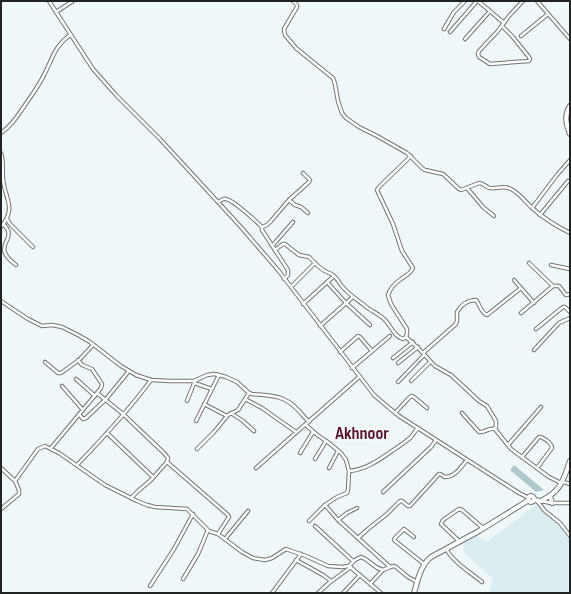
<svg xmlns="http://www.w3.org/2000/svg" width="571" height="594" viewBox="0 0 571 594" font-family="'Sofia Sans Condensed',sans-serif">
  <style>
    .built { fill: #dcedf1 }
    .green { fill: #aec9ce }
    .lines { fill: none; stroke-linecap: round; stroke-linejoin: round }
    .minor-casing { stroke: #6f7677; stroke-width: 4.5 }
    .primary-casing { stroke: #6f7677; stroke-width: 6 }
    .minor { stroke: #fff; stroke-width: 2.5 }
    .primary { stroke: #fff; stroke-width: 4 }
    .labels { text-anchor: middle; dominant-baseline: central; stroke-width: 3; stroke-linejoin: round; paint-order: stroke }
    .district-label { font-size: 18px; font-weight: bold; fill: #57142e; stroke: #fff }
  </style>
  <rect width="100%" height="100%" fill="#eff7f8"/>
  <polygon class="built" points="536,505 570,535 570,593 489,593 493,579 464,553 463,542 476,535 486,542"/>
  <polygon class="green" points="514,465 544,490 536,492 510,470"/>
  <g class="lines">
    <defs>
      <g id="minor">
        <polyline points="49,1 93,69 116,95 160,139 240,226 278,270 374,395 388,407 399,416 519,493 529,498"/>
        <path d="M293 1 297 5V7L284 29 285 35 296 48 313 62 333 78 335 84 338 101 342 113 346 118 359 127 377 136 407 153 422 168 425 170 443 174 459 189 461 190 479 183C484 183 485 187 490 188 497 189 504 185 511 189 519 193 525 201 531 207 543 218 556 226 570 233"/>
        <polyline points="478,1 504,23"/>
        <polyline points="537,1 570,39"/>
        <polyline points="56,12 73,1"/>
        <polyline points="502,26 512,36 529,57 530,59 529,61 490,64 479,57 478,54 479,51 497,32 509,16 523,1"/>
        <polyline points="444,29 454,12 465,1"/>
        <polyline points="450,32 477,1"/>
        <polyline points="521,36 548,14"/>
        <polyline points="465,39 490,11"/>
        <path d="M1 133C11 126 16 118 23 108 31 96 39 86 45 73 53 57 55 46 70 35"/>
        <path d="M1 153C4 162 2 170 3 179 5 200 17 207 1 227"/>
        <polyline points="467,188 483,207 494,216"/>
        <polyline points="289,200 295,205 301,207 308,213"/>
        <path d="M218 202C220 201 223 198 226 199 233 200 256 221 262 227"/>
        <polyline points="532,208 557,175 570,160"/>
        <polyline points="540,215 568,181"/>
        <polyline points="7,219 10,224 33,247"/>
        <path d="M3 224C17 237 0 242 5 253 7 258 12 262 16 265"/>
        <polyline points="272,246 293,222"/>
        <polyline points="275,250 283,244 285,244 299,255 309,257 315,263"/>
        <polyline points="529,263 553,286"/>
        <polyline points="551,265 570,269"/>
        <polyline points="284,279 288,275 288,270 262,230 262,227 267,225 271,221 289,200 309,182 310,180 303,173"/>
        <polyline points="514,280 534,303"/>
        <polyline points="327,282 346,303 370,325"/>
        <path d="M291 287 315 263C318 266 321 269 325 271 328 273 330 273 333 275 337 278 338 281 341 285 347 293 356 299 364 305 370 311 378 313 384 319 391 325 393 336 403 339L406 337 407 333V329L391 304 388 295C390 289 395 283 401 279 406 276 411 273 413 268L402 251 393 224 377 190 379 187 411 156"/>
        <polyline points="1,301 28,319 42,326 52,325 62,327 78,335 90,342 121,366 136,375 151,380 170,381 194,381 207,375 214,374 219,375 226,377 237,382 249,393"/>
        <polyline points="303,304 334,276"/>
        <polyline points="521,313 553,286 559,286 566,295 570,294"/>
        <polyline points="320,326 353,297"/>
        <polyline points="536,329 563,307 565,307 570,312"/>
        <polyline points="406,337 419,349 435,366 451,375 479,401 487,406 496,421 496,426 495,429"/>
        <polyline points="534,350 559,323 570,318"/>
        <polyline points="340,352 358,336 360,337 372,351"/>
        <path d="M423 353 456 324 457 321V312C461 305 468 300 476 300 480 305 481 313 487 315L521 288"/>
        <polyline points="393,358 413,342"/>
        <polyline points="78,360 82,365 92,369 102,384 101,388 97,393"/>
        <polyline points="45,362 58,373 61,373 79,360 93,345"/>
        <polyline points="398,363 418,347"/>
        <polyline points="352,368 390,336"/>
        <polyline points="76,379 95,396"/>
        <polyline points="411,381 430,362"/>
        <polyline points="398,382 424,355"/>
        <polyline points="194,383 212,389"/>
        <polyline points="62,386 83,410"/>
        <polyline points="245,399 262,408 296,432"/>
        <polyline points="187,401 195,381"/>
        <polyline points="204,404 227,416"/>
        <polyline points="231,413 243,421 254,431"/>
        <polyline points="395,413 408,399 411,396 414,397 427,408"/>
        <path d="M462 413 479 432C485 433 489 427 495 429L511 449 549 477 561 483"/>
        <polyline points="79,414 83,419 86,418 106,399 129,371"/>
        <polyline points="196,421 219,375"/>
        <polyline points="306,425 316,434 329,443 341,453 346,460 349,471 348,490 347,493 337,497 325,505 309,521"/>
        <polyline points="107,433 153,477"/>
        <polyline points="508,445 541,407"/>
        <polyline points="51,448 97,393 123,414 164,453 168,458 167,462"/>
        <path d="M197 449 214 432 228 415 238 410 249 393 252 394C262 395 274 395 283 399 294 403 301 414 309 422"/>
        <polyline points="300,453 313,432"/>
        <path d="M522 457 539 437H541C545 439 552 443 552 448L537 468"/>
        <polyline points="315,459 326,441"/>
        <path d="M77 465C103 438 129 410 151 380"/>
        <polyline points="1,468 15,481 38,449 45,446 59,453 105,485 137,501 147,505 155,507 187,509 209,531 218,534 242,552 253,558 265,560 272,558 286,549 306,556 328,566 342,567 349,566"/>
        <polyline points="256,468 359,377"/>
        <polyline points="329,468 338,451"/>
        <path d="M349 471C365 470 379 460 392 451 398 447 404 443 410 438 413 435 415 431 418 428"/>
        <polyline points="563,482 570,484"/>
        <polyline points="383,492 431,447 436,440"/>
        <polyline points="131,498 138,491 151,480 167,462 228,515 229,517 218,534"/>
        <polyline points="537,501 545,511 560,523 570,536"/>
        <polyline points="541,501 551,503 570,503"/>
        <polyline points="325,505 338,520 390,567 394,566 396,567 408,577 417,582"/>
        <polyline points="1,509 19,494 19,490 15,481"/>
        <polyline points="338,520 347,513 357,508"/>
        <polyline points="315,526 353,561"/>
        <polyline points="414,537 404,529 395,538 394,540 424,564"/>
        <path d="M358 538 368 529 387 514 400 501H402L408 506H410L439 474H440L445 477C455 477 461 467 467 460"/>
        <polyline points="225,539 248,511"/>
        <polyline points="459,541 441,524 443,520 459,509 462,510 483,528"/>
        <path d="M446 549C454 563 470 572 482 582"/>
        <polyline points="296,560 323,575 331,581"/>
        <polyline points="183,579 198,554 208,530"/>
        <polyline points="370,584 383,570 390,567"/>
        <polyline points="150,586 174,549 193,514"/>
        <polyline points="272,593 301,554"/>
        <polyline points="318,593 329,583 351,567"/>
        <polyline points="343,593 360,575"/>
        <path d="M381 593 349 566 355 560 361 557C371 560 371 567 383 570"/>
      </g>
      <g id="primary">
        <path d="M570 106C564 115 566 124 570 134"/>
        <polyline points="550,496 552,503"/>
        <circle cx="531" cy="499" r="3"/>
        <path d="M534 500 541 501C561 491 563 481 570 461"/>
        <path d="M414 593C418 580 420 566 431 557L479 531 529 500"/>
      </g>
    </defs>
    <use href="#minor" class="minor-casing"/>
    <use href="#primary" class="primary-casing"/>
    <use href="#minor" class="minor"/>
    <use href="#primary" class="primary"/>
  </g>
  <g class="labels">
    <g class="district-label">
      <text x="362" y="433">Akhnoor</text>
    </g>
  </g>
  <rect width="571" height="594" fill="none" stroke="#212424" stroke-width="4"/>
</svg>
